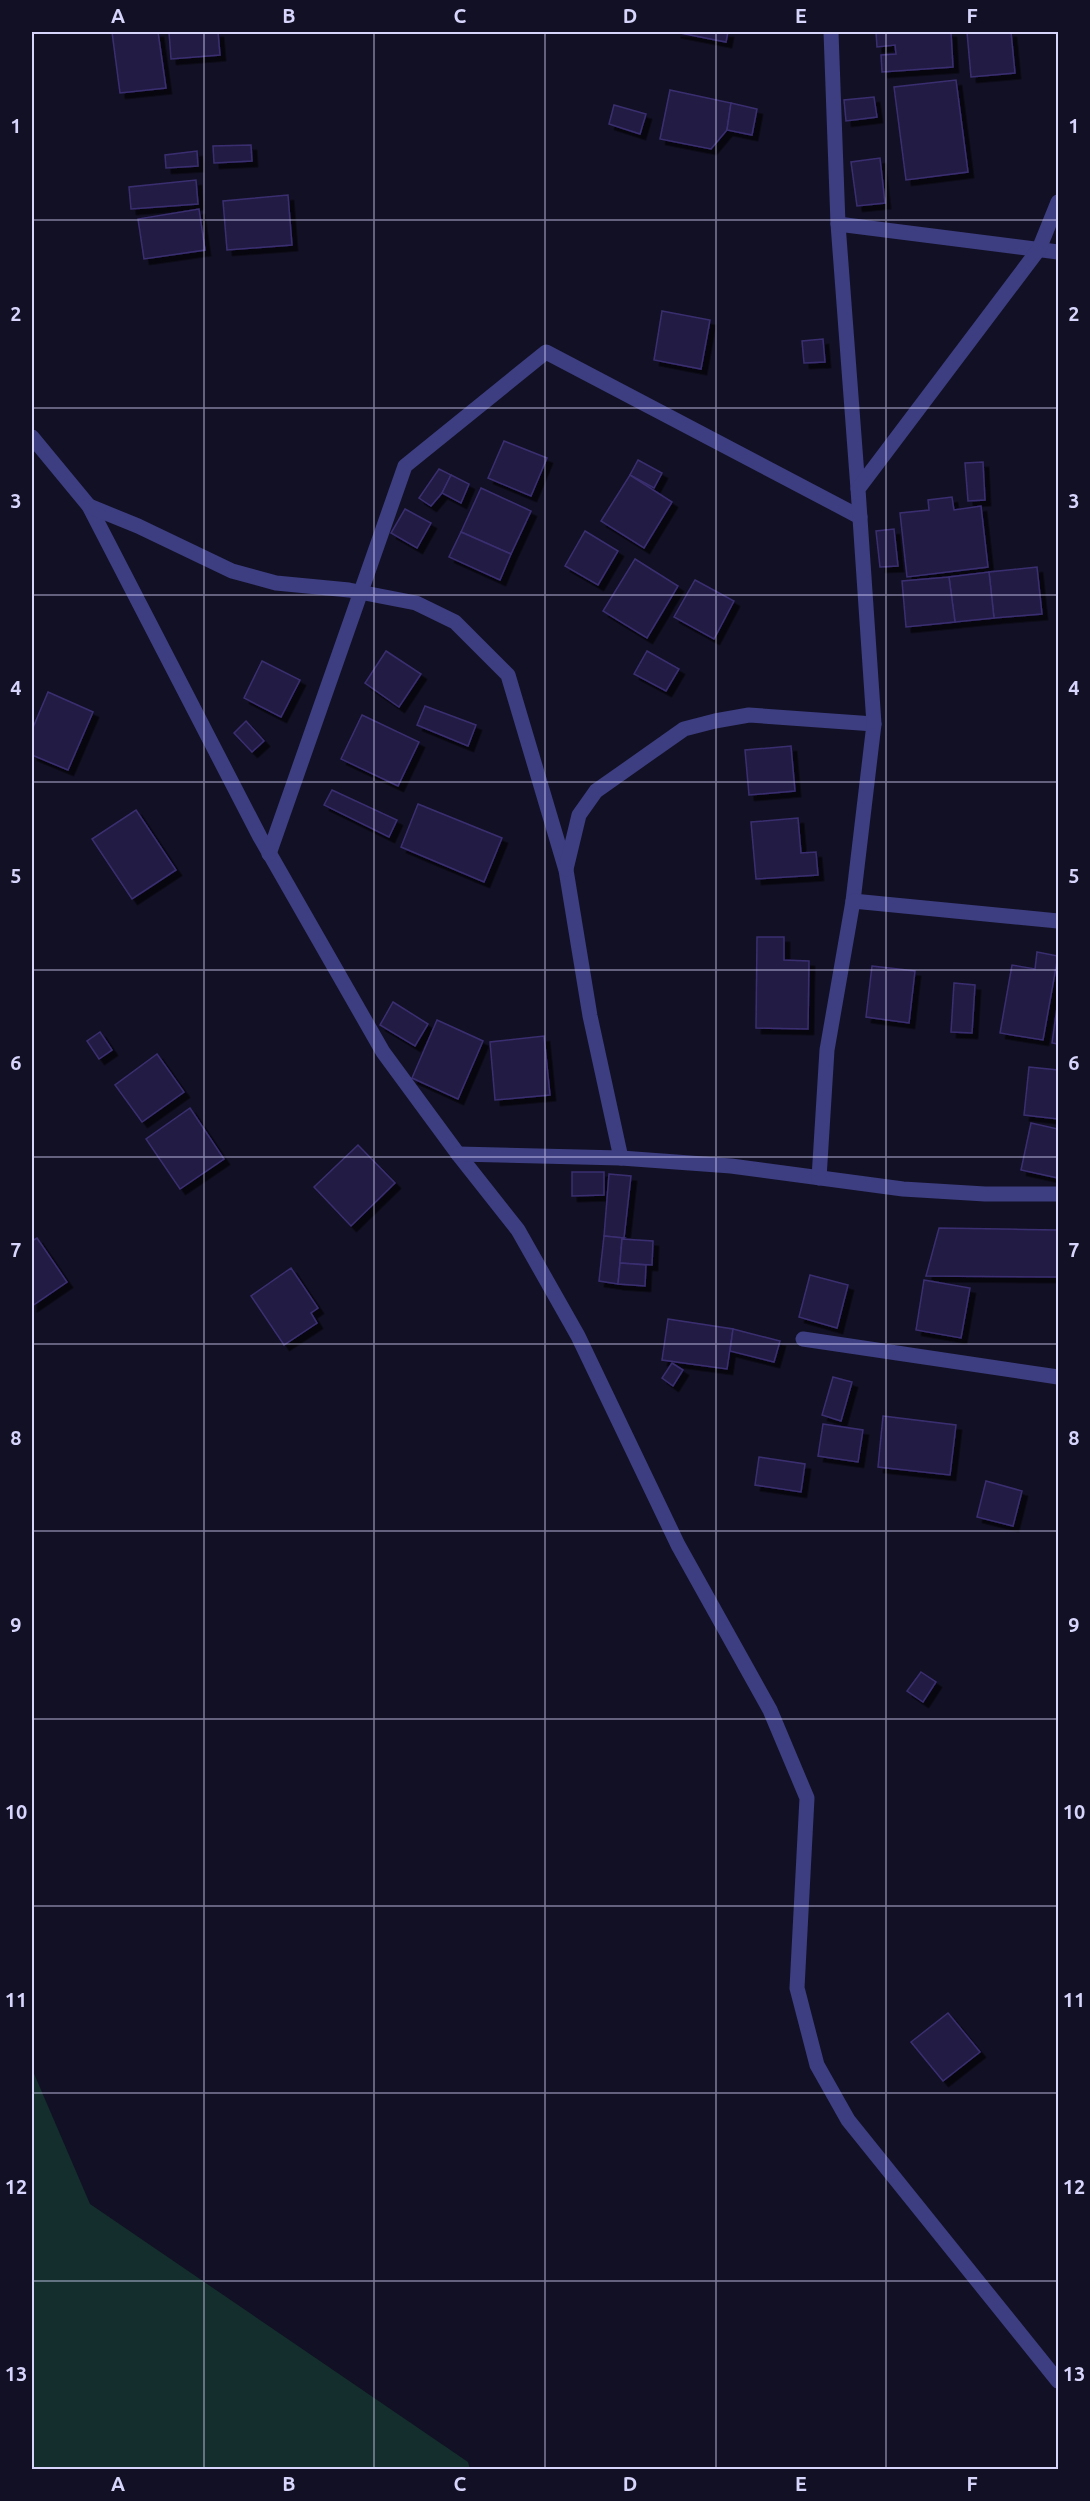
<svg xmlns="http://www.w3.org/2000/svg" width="1090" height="2501" viewBox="0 0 1090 2501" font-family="Ubuntu,sans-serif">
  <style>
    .green { fill: #132e2c }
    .building { fill: #231c45; stroke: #3a2f70; stroke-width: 1.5; filter: url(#shadow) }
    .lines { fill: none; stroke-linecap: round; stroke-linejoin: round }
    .street { stroke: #3d3d81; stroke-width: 15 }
    .grid { fill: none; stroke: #d8d5fd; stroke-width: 1.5; stroke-opacity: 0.55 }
    .neatline { fill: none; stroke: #d8d5fd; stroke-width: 2 }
    .grid-label { font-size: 20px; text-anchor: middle; font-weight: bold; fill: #d8d5fd }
  </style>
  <defs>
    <filter id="shadow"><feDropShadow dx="5.5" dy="5.5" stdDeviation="0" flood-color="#0009"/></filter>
  </defs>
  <rect width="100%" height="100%" fill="#121024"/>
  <polygon class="green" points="32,2069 90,2204 468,2462 470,2469 32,2469"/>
  <g class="building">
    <polygon points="112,32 158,32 166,88 120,93"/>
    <polygon points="169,32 218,32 220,55 171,59"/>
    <polygon points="675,32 728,32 726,42"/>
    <polygon points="876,32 951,32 953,67 882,72 881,55 896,54 895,45 877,47"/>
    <polygon points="967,32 1011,32 1015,73 971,77"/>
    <polygon points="956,80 968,172 906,180 894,87"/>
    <polygon points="670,90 731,103 727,130 711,149 660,139"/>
    <polygon points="874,97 877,117 846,121 844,100"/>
    <polygon points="731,103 757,109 752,135 727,130"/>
    <polygon points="614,105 646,114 640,134 609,124"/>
    <polygon points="251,145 252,161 214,163 213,146"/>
    <polygon points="197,151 198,166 166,168 165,155"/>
    <polygon points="880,158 885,203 857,206 851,162"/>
    <polygon points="196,180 198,204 131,209 129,187"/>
    <polygon points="288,195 292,245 227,250 223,201"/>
    <polygon points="199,209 205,250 144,259 138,219"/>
    <polygon points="662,311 710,320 701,369 654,360"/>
    <polygon points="823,339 825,362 804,363 802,341"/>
    <polygon points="504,441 547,458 531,496 488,478"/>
    <polygon points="638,460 662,473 654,488 630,475"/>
    <polygon points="983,462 985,500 968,501 965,463"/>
    <polygon points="439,469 451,475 442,493 431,506 419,498"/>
    <polygon points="451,475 469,484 461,503 442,493"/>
    <polygon points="630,475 672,502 644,548 601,521"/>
    <polygon points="481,488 531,511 511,554 461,532"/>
    <polygon points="952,497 954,510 981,506 988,567 907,577 900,513 929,510 928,500"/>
    <polygon points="405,509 431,523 417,548 391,533"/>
    <polygon points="894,529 898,566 880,567 876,531"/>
    <polygon points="585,531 618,551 598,585 565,566"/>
    <polygon points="461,532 511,554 500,580 449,557"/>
    <polygon points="635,559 678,586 647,638 603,611"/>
    <polygon points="1037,567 1042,614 994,618 989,572"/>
    <polygon points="989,572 994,618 955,622 949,577"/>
    <polygon points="949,577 955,622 906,627 902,581"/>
    <polygon points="695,580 734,601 714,639 674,617"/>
    <polygon points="386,651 421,674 399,707 365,683"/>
    <polygon points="647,651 679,669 666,691 634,674"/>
    <polygon points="262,661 300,680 281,717 244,698"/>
    <polygon points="48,692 93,712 68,770 32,755 32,730"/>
    <polygon points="425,706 476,725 468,746 417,725"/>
    <polygon points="362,715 419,742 398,786 341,759"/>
    <polygon points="246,721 264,741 252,752 234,733"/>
    <polygon points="791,746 795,791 749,795 745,750"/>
    <polygon points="332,790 397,820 389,837 324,805"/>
    <polygon points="418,804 502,838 484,882 401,847"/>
    <polygon points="136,810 176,870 132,899 92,839"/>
    <polygon points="798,818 801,853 816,852 818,875 756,879 751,822"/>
    <polygon points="757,937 784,937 784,960 809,961 808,1029 756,1028"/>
    <polygon points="1037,952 1058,956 1043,1040 1000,1033 1012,965 1035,969"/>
    <polygon points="872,966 915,971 909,1023 866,1017"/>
    <polygon points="954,983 975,985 972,1033 951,1032"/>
    <polygon points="1058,1001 1058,1044 1052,1043"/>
    <polygon points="393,1002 428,1024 415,1046 380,1025"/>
    <polygon points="437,1020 483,1041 458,1099 412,1078"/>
    <polygon points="100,1032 112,1050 99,1059 87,1041"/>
    <polygon points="544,1036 550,1095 495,1100 490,1042"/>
    <polygon points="157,1054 184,1092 142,1122 115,1085"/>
    <polygon points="1029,1067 1058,1070 1058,1119 1024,1115"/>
    <polygon points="190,1108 224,1159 180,1189 146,1139"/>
    <polygon points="1031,1123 1058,1129 1058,1178 1021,1170"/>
    <polygon points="358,1145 395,1183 351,1226 314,1187"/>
    <polygon points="572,1172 604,1172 604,1195 572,1196"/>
    <polygon points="609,1174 631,1176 624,1238 604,1236"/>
    <polygon points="939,1228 1058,1230 1058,1277 926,1276"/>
    <polygon points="604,1236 624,1238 622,1239 618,1284 599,1281"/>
    <polygon points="37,1238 67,1282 32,1306 32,1241"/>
    <polygon points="622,1239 653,1241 652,1265 620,1263"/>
    <polygon points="620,1263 646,1265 645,1286 618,1284"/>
    <polygon points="291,1268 318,1308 311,1313 317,1323 284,1345 251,1296"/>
    <polygon points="810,1275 848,1285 837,1328 799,1317"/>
    <polygon points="924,1280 970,1288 961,1338 916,1330"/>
    <polygon points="668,1319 733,1329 727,1369 662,1360"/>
    <polygon points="733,1329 780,1341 774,1362 730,1351"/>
    <polygon points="672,1363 683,1370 673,1386 662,1378"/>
    <polygon points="833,1377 852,1382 841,1421 822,1415"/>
    <polygon points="883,1416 956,1425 950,1475 878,1467"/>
    <polygon points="823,1424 863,1430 858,1462 818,1456"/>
    <polygon points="759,1457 805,1464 801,1492 755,1485"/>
    <polygon points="986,1481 1022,1491 1013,1526 977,1517"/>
    <polygon points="921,1672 936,1682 923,1702 907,1691"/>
    <polygon points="948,2013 980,2052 943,2081 911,2042"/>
  </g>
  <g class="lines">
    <g class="street">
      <polyline points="831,32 838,224 858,489"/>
      <polyline points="838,224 1058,252"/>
      <polyline points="32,437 89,506 260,837 383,1052 458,1154 518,1230 578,1336 678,1545 770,1710 807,1798 797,1988 817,2065 848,2120 1058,2381"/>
      <polyline points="89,506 138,526 232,571 276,583 349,590 416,603 455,622 508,675 566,870 590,1016 621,1158"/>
      <polyline points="269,854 405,466 546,352 860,517"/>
      <polyline points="566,869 579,815 596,791 684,729 715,721 749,715 874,724"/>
      <polyline points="853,901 874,724 858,489 1039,249 1058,202"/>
      <polyline points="458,1154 621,1158 731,1166 903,1189 985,1194 1058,1194"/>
      <polyline points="819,1178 827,1050 853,901 1058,921"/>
      <polyline points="803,1339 1058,1377"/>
    </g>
  </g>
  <path class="grid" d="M204 32V2470M374 32V2470M545 32V2470M716 32V2470M886 32V2470M32 220H1058M32 408H1058M32 595H1058M32 782H1058M32 970H1058M32 1157H1058M32 1344H1058M32 1531H1058M32 1719H1058M32 1906H1058M32 2093H1058M32 2281H1058"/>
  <rect width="1090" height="2501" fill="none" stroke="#121024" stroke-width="66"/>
  <rect x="33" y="33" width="1024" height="2435" class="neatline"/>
  <g class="grid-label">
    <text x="118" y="23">A</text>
    <text x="289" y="23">B</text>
    <text x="460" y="23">C</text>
    <text x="630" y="23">D</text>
    <text x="801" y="23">E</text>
    <text x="972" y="23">F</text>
    <text x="16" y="133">1</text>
    <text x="1074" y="133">1</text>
    <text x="16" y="321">2</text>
    <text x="1074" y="321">2</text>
    <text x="16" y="508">3</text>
    <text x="1074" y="508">3</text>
    <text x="16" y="695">4</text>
    <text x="1074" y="695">4</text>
    <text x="16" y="883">5</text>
    <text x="1074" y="883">5</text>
    <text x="16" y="1070">6</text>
    <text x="1074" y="1070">6</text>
    <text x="16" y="1257">7</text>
    <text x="1074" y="1257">7</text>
    <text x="16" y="1445">8</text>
    <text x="1074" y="1445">8</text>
    <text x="16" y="1632">9</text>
    <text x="1074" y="1632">9</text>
    <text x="16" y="1819">10</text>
    <text x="1074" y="1819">10</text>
    <text x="16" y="2007">11</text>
    <text x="1074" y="2007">11</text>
    <text x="16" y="2194">12</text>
    <text x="1074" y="2194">12</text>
    <text x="16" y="2381">13</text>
    <text x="1074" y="2381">13</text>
    <text x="118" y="2491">A</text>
    <text x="289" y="2491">B</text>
    <text x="460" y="2491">C</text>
    <text x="630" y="2491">D</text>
    <text x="801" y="2491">E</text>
    <text x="972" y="2491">F</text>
  </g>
</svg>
